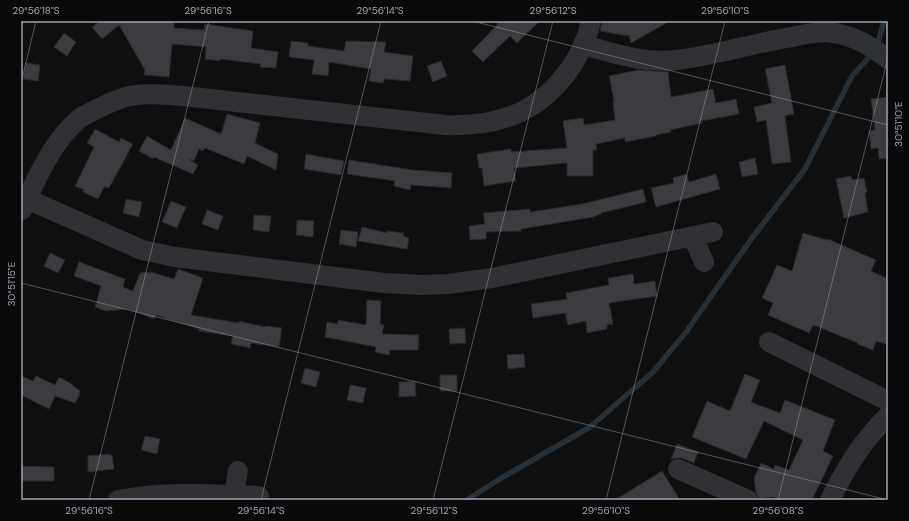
<svg xmlns="http://www.w3.org/2000/svg" width="909" height="521" viewBox="0 0 909 521" font-family="'DM Sans',sans-serif">
  <style>
    .lines { fill: none; stroke-linecap: round; stroke-linejoin: round }
    .stream { stroke: #273036; stroke-width: 5.5 }
    .building { fill: #3b3c40; stroke: #29292c }
    .street { stroke: #303135; stroke-width: 20 }
    .ticks { fill: none; stroke: #9fa6b2; stroke-width: 1; stroke-opacity: 0.45 }
    .neatline { fill: none; stroke: #9fa6b2; stroke-width: 1.5 }
    .ticks-label { font-size: 10px; text-anchor: middle; fill: #9fa6b2 }
  </style>
  <rect width="100%" height="100%" fill="#0f0f10"/>
  <g class="lines">
    <g class="stream">
      <polyline points="877,46 884,21"/>
      <polyline points="467,500 498,480 590,427 653,372 686,332 752,238 805,169 852,76 873,53"/>
    </g>
  </g>
  <g class="building">
    <polygon points="100,21 174,21 174,28 204,30 205,24 253,31 251,48 278,52 276,68 260,67 261,64 220,59 220,61 205,59 206,47 172,44 169,77 144,75 145,70 119,25 102,39 92,27"/>
    <polygon points="495,21 540,21 517,43 510,36 483,62 472,51 498,24"/>
    <polygon points="602,21 670,21 631,43 629,36 600,31"/>
    <polygon points="64,33 76,42 67,56 54,47"/>
    <polygon points="291,41 308,43 308,46 344,51 346,41 386,42 384,52 413,56 410,81 384,79 383,83 369,81 371,69 329,62 328,76 312,74 314,60 289,57"/>
    <polygon points="441,61 447,76 433,82 427,66"/>
    <polygon points="26,63 40,65 38,81 23,79"/>
    <polygon points="785,65 794,114 785,116 791,162 772,164 766,120 757,122 754,107 772,103 765,69"/>
    <polygon points="638,70 668,72 671,97 713,89 716,103 736,99 739,114 701,121 702,123 670,130 671,132 656,135 656,136 625,142 625,138 596,144 597,150 593,150 593,176 567,176 567,163 514,168 516,181 484,186 482,168 479,168 477,154 511,149 511,152 567,148 563,121 583,118 584,125 615,120 613,102 614,101 609,76"/>
    <polygon points="888,97 888,158 879,159 878,148 871,149 869,131 875,130 871,99"/>
    <polygon points="227,114 260,123 255,143 278,154 276,170 247,156 244,164 205,148 203,151 199,149 194,161 190,159 190,160 198,165 193,174 154,157 153,159 139,151 147,136 171,150 185,118 221,134"/>
    <polygon points="95,129 119,142 121,138 133,144 109,188 104,187 98,199 83,192 84,190 75,186 94,147 87,143"/>
    <polygon points="306,154 344,161 341,175 304,169"/>
    <polygon points="755,158 758,174 742,177 739,162"/>
    <polygon points="349,160 413,170 452,173 451,188 411,185 410,190 394,186 395,181 347,174"/>
    <polygon points="686,174 689,182 716,174 720,189 656,207 651,188 674,183 673,178"/>
    <polygon points="851,176 852,180 864,178 867,192 865,193 868,212 844,218 836,179"/>
    <polygon points="643,189 646,202 601,213 601,214 593,217 521,229 521,231 486,232 486,239 470,240 469,226 485,224 483,213 530,209 530,212 582,204"/>
    <polygon points="126,199 142,202 139,217 123,213"/>
    <polygon points="171,201 186,207 177,228 162,222"/>
    <polygon points="207,210 223,216 218,230 202,224"/>
    <polygon points="254,215 271,216 269,232 253,230"/>
    <polygon points="297,220 314,221 313,237 296,235"/>
    <polygon points="362,227 387,233 387,231 404,233 403,236 409,238 407,249 358,241"/>
    <polygon points="341,230 358,232 356,247 339,244"/>
    <polygon points="803,233 827,240 828,239 876,260 871,271 888,279 888,345 876,341 873,350 857,344 858,343 813,325 809,333 768,315 773,303 762,298 777,265 792,271"/>
    <polygon points="50,253 65,260 58,273 44,266"/>
    <polygon points="79,262 125,279 123,287 133,291 140,273 151,272 174,279 178,269 203,278 191,315 239,323 239,321 265,327 265,326 282,328 279,347 251,343 250,348 231,344 233,336 199,331 199,329 156,315 154,319 128,309 106,311 95,307 101,286 74,276"/>
    <polygon points="633,274 634,284 655,281 657,296 609,303 613,324 607,325 607,329 587,333 586,321 568,325 565,313 533,318 531,304 567,299 566,293 609,285 608,278"/>
    <polygon points="367,300 381,301 380,324 384,325 382,334 419,335 418,350 390,350 389,355 375,352 376,347 325,337 327,322 338,324 338,320 366,325"/>
    <polygon points="465,328 466,343 450,344 449,329"/>
    <polygon points="524,354 525,367 508,369 507,355"/>
    <polygon points="305,368 320,372 316,387 301,383"/>
    <polygon points="745,374 760,380 751,402 780,413 785,400 835,420 823,451 833,456 812,500 779,500 773,497 759,499 756,492 754,478 761,463 774,469 775,465 789,470 803,440 764,421 746,459 692,437 707,401 730,411"/>
    <rect x="440" y="375" width="17" height="16"/>
    <polygon points="21,376 33,381 36,376 55,385 59,377 70,383 80,391 79,396 75,403 55,396 49,409 21,395"/>
    <polygon points="415,381 416,396 399,397 399,382"/>
    <polygon points="350,385 366,388 363,403 347,400"/>
    <polygon points="145,436 160,439 157,454 141,450"/>
    <polygon points="677,444 698,452 694,463 682,458 677,458 671,459"/>
    <polygon points="109,454 109,455 112,455 114,469 88,472 88,456"/>
    <polygon points="21,466 54,467 54,481 21,481"/>
    <polygon points="662,471 680,500 615,500"/>
  </g>
  <g class="lines">
    <g class="street">
      <path d="M583 45C614 53 644 64 676 60 715 56 753 43 792 37 806 34 820 31 834 33 855 36 872 47 888 59"/>
      <polyline points="27,199 142,250 175,257 384,283 423,285 448,284 492,278 713,232"/>
      <path d="M22 210C36 179 53 140 80 118 86 114 93 111 99 108 111 102 124 96 137 95 152 93 167 95 183 96L445 125C471 126 499 123 523 111 557 93 583 58 591 21"/>
      <polyline points="693,237 704,262"/>
      <polyline points="769,342 888,401"/>
      <polyline points="678,469 748,500"/>
      <polyline points="234,495 238,471"/>
      <path d="M118 500C164 491 212 494 259 496"/>
      <path d="M830 500C846 468 862 441 888 416"/>
    </g>
  </g>
  <path class="ticks" d="M472 21 888 125M21 83 36 21M21 283 888 500M89 500 209 21M261 500 381 21M433 500 553 21M606 500 725 21M778 500 888 57"/>
  <rect width="909" height="521" fill="none" stroke="#0a0a0b" stroke-width="44"/>
  <rect x="22" y="22" width="865" height="477" class="neatline"/>
  <g class="ticks-label">
    <text x="36" y="14">29°56'18"S</text>
    <text x="208" y="14">29°56'16"S</text>
    <text x="380" y="14">29°56'14"S</text>
    <text x="553" y="14">29°56'12"S</text>
    <text x="725" y="14">29°56'10"S</text>
    <text transform="translate(898 124) rotate(-90)" y="4">30°51'10"E</text>
    <text transform="translate(11 284) rotate(-90)" y="4">30°51'15"E</text>
    <text x="89" y="514">29°56'16"S</text>
    <text x="261" y="514">29°56'14"S</text>
    <text x="434" y="514">29°56'12"S</text>
    <text x="606" y="514">29°56'10"S</text>
    <text x="778" y="514">29°56'08"S</text>
  </g>
</svg>
